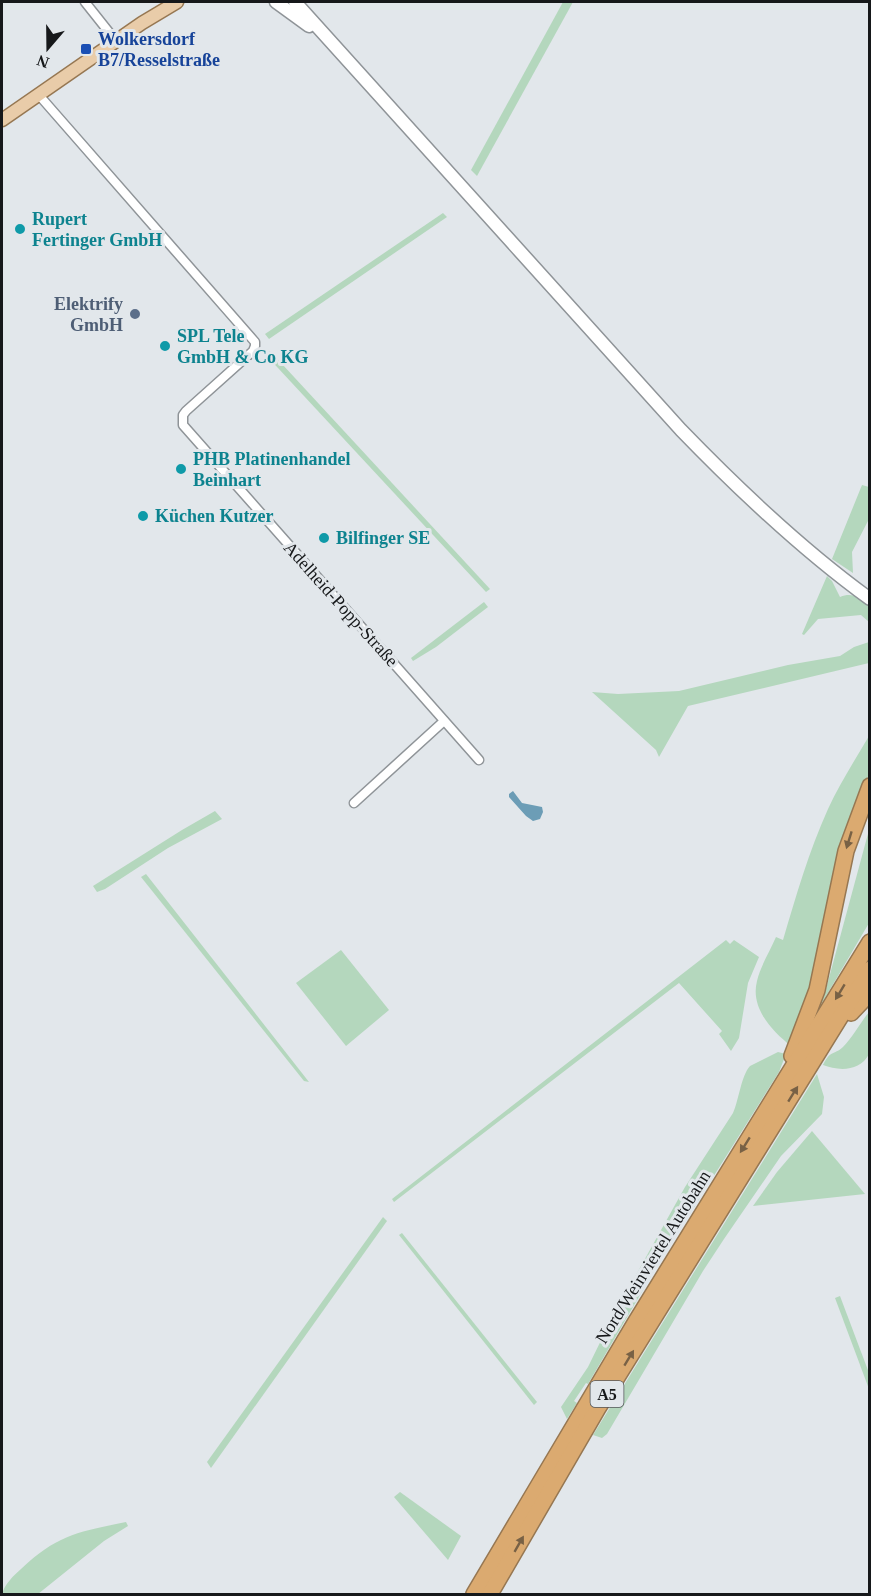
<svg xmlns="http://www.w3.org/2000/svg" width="871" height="1596" viewBox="0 0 871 1596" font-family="'Times New Roman',serif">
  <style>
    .green { fill: #b4d7bd }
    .water { fill: #6c9db6 }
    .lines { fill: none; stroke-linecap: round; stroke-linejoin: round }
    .street-casing { stroke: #8f9498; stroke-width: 11 }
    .secondary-casing { stroke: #8f9498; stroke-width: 15 }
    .primary-casing { stroke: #967752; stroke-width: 15 }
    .highway-casing { stroke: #967752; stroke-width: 18 }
    .street { stroke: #fff; stroke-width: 8 }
    .secondary { stroke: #fff; stroke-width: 12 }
    .primary { stroke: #e9cca9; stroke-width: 12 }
    .highway { stroke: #dbaa70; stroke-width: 15 }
    .oneway { fill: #786145 }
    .transit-dot { fill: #1a4fb4; stroke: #e2e7eb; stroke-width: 2 }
    .culture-dot { fill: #0f9aa8; stroke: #e2e7eb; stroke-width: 2 }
    .service-dot { fill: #5c6f8a; stroke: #e2e7eb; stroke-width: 2 }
    .labels { text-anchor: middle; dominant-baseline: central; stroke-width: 6; stroke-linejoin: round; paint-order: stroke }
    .shield { fill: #e2e7eb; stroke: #535659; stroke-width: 1.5 }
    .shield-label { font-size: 16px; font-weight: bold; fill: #16181a }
    .transit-label { font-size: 18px; font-weight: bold; fill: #164399; stroke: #e2e7eb; text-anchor: start }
    .culture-label { font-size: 18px; font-weight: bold; fill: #0d838f; stroke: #e2e7eb; text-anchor: start }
    .service-label { font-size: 18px; font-weight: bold; fill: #4e5e75; stroke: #e2e7eb; text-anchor: end }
    .street-label { font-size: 18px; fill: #16181a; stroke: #e2e7eb }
  </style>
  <rect width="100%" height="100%" fill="#e2e7eb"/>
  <g class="green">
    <polygon points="563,2 573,2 477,176 471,170"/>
    <polygon points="443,213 447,217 269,339 265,334"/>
    <polygon points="270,351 490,589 486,592 265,354"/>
    <polygon points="862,485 869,487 869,519 852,552 853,573 832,559"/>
    <path d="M827 576 832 581 840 597C852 592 859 597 869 605V622L861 615 818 619 804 635 802 634Z"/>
    <polygon points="484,602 488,607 436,647 413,661 411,658"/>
    <polygon points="869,642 869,663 688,706 659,757 656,750 592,692 618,694 679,691 788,665 840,656 854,647"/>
    <path d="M869 736V774L862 790 819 961 791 1046C772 1031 750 1008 757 981 760 967 770 951 776 937L783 940C796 896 809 851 828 809 840 783 855 760 869 736Z"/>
    <polygon points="215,811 222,819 168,848 105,889 97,892 93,886 182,830"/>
    <polygon points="869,830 869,923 812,1020 826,989"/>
    <polygon points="146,874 309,1082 304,1081 141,877"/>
    <polygon points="726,940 730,944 734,940 759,957 748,983 739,1038 731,1051 719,1034 722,1031 679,983 394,1202 392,1199"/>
    <polygon points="341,950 389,1010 346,1046 296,983"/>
    <path d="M869 1012C870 1022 871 1046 869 1054 860 1072 838 1071 823 1065 831 1049 833 1056 843 1047 853 1037 860 1023 869 1012Z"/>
    <path d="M778 1052 786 1054 779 1072 654 1271 588 1384 586 1383 574 1401 577 1403 567 1419 561 1407 588 1367 612 1318 685 1187 733 1113C739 1100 741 1076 750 1066Z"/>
    <polygon points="817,1074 824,1097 822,1114 781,1156 724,1239 703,1271 607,1434 602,1438 593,1435"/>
    <polygon points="812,1131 865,1194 753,1206 777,1172"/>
    <polygon points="383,1217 387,1221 211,1468 207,1462"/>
    <polygon points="402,1233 537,1402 534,1405 399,1235"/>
    <polygon points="840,1296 869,1373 869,1389 835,1298"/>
    <polygon points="400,1492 461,1536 448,1560 394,1497"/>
    <path d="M126 1522 128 1526 104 1541 38 1594H2C5 1584 13 1576 21 1569 58 1534 79 1532 126 1522Z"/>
  </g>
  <polygon class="water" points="513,791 522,803 542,807 543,812 540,819 533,821 526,816 509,797 509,794"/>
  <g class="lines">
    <defs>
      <g id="street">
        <polyline points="85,2 116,41"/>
        <polyline points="38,94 255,342 255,346 253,351 186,411 183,415 183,425 479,760"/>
        <polyline points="354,803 444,721"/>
      </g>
      <g id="secondary">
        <polyline points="276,2 309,26"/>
        <path d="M295 2 681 430C740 491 801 549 870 599"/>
      </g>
      <polyline id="primary" points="2,120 142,23 177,2"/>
      <g id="highway">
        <polyline points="851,1013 870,993"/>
        <polyline points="792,1056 817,990 846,851 870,786"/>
        <polyline points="474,1594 635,1323 870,942"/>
        <polyline points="490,1594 598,1408 870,969"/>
      </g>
    </defs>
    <use href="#street" class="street-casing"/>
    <use href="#secondary" class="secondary-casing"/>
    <use href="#primary" class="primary-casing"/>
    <use href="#highway" class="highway-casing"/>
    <use href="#street" class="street"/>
    <use href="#secondary" class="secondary"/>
    <use href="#primary" class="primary"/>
    <use href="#highway" class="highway"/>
  </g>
  <defs><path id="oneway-solid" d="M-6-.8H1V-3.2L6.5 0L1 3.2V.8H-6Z" transform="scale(1.5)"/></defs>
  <g class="oneway">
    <use href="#oneway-solid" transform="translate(849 840) rotate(107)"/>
    <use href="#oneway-solid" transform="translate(840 992) rotate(121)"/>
    <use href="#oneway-solid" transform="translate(793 1094) rotate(-58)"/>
    <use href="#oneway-solid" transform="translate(745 1145) rotate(122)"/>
    <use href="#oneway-solid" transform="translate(629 1358) rotate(-59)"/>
    <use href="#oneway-solid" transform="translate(519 1544) rotate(-60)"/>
  </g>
  <rect class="transit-dot" x="80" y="43" width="12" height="12" rx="3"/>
  <g class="culture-dot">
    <circle cx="20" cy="229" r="6"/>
    <circle cx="165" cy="346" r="6"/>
    <circle cx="181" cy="469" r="6"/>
    <circle cx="143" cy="516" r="6"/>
    <circle cx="324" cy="538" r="6"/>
  </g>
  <circle class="service-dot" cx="135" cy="314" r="6"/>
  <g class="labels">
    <rect class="shield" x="590.5" y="1381" width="33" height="26" rx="4.5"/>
    <g class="shield-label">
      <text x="607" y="1394">A5</text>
    </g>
    <g class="transit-label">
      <text x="98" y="39">Wolkersdorf<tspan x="98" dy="21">B7/Resselstraße</tspan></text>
    </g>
    <g class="culture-label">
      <text x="32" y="219">Rupert<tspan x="32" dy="21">Fertinger GmbH</tspan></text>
      <text x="177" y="336">SPL Tele<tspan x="177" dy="21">GmbH &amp; Co KG</tspan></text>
      <text x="193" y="459">PHB Platinenhandel<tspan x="193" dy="21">Beinhart</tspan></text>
      <text x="155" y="516">Küchen Kutzer</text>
      <text x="336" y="538">Bilfinger SE</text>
    </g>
    <g class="service-label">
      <text x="123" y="304">Elektrify<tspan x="123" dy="21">GmbH</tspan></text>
    </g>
    <g class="street-label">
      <text transform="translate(341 604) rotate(48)">Adelheid-Popp-Straße</text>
      <text transform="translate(653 1257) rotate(-58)">Nord/Weinviertel Autobahn</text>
    </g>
  </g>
  <rect width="871" height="1596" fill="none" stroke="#16181a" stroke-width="6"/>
  <g transform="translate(48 48) rotate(200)" stroke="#e2e7eb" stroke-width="4.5" paint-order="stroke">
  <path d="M0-4.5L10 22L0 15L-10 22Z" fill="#16181a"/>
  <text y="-9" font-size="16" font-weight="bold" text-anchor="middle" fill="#16181a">N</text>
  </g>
</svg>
